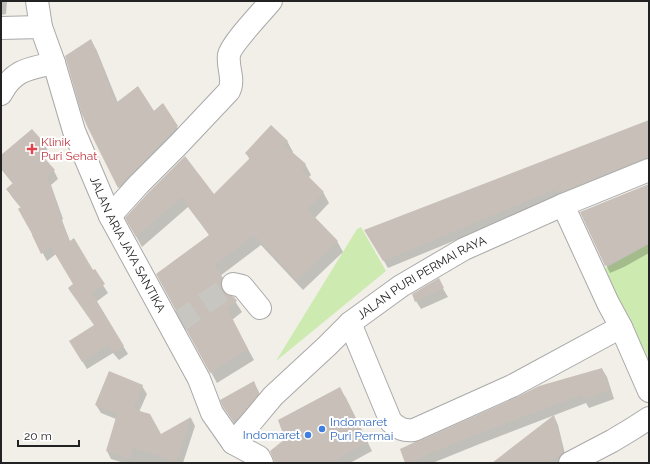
<svg xmlns="http://www.w3.org/2000/svg" width="650" height="464" viewBox="0 0 650 464" font-family="Raleway,sans-serif">
  <style>
    .grass { fill: #cdebb0 }
    .shadow { fill: #0003 }
    .building { fill: #c7bfb8 }
    .lines { fill: none; stroke-linecap: round; stroke-linejoin: round }
    .minor-tunnel { stroke: #c8c6c1; stroke-width: 22; stroke-dasharray: 22 11; stroke-linecap: butt }
    .minor-casing { stroke: #a9a9a9; stroke-width: 24 }
    .minor { stroke: #fff; stroke-width: 22 }
    .health-dot { fill: #e0444e; stroke: #fff; stroke-width: 1.5 }
    .shop-dot { fill: #3f7fe0; stroke: #fff; stroke-width: 1.5 }
    .labels { text-anchor: middle; dominant-baseline: central; stroke-width: 4; stroke-linejoin: round; paint-order: stroke }
    .health-label { font-size: 12px; fill: #be3a42; stroke: #fff; text-anchor: start }
    .street-label { font-size: 12px; fill: #222; stroke: #fff }
    .shop-label { font-size: 12px; fill: #366cbe; stroke: #fff; text-anchor: start }
  </style>
  <rect width="100%" height="100%" fill="#f2efe9"/>
  <g class="grass">
    <polygon points="361,227 386,271 276,361 357,229"/>
    <polygon points="649,244 649,360 644,349 623,357 597,305 587,278"/>
  </g>
  <g class="shadow">
    <polygon points="1,1 7,1 6,14 1,15"/>
    <polygon points="91,40 97,51 118,103 153,112 162,104 184,138 125,199 88,126"/>
    <polygon points="649,121 649,167 560,197 388,268 366,230"/>
    <polygon points="287,141 293,152 292,153 305,164 311,175 308,178 323,192 329,203 315,218 337,241 343,252 303,290 261,245 220,276 228,289 226,293 227,295 233,298 242,312 232,320 254,360 217,383 157,274 210,236 188,207 142,247 126,218 149,193 214,196 250,160 246,153"/>
    <polygon points="46,147 50,155 44,160 54,171 58,179 51,185 63,219 62,220 70,242 93,272 94,271 108,293 96,302 128,354 119,360 113,353 87,369 75,349 95,326 69,289 75,285 56,254 47,261 33,235 21,208 12,197 7,189 13,184 1,169 1,156"/>
    <polygon points="649,190 649,253 624,267 610,273 606,265"/>
    <polygon points="438,280 448,297 421,309 416,301"/>
    <polygon points="602,369 607,377 614,399 589,408 586,403 477,445 435,462 436,463 406,463"/>
    <polygon points="254,383 258,390 263,402 238,429 229,415"/>
    <polygon points="142,386 147,394 139,412 161,435 191,418 195,426 183,463 121,463 121,462 111,459 107,451 116,419 101,413 96,405"/>
    <polygon points="345,396 372,451 350,463 276,463"/>
    <polygon points="554,416 558,425 567,462 566,463 493,463"/>
  </g>
  <g class="building">
    <polygon points="91,39 116,103 138,86 154,111 163,103 178,126 118,188 87,126 81,112 65,56"/>
    <polygon points="649,120 649,158 644,158 562,192 562,191 557,193 556,189 383,261 364,230"/>
    <polygon points="271,125 288,141 284,145 306,164 301,169 324,192 307,209 338,241 297,280 254,235 215,265 223,278 221,282 221,288 225,293 234,297 237,301 227,308 248,349 210,373 156,274 209,235 182,197 136,237 125,218 148,193 185,156 214,194 250,158 245,153"/>
    <polygon points="32,129 47,146 39,152 55,170 47,177 59,211 58,212 70,241 74,238 93,270 95,269 105,284 92,293 124,346 114,353 108,345 82,362 69,341 94,325 68,288 73,284 51,247 41,254 32,235 32,234 18,209 21,207 6,189 13,183 1,168 1,155"/>
    <polygon points="649,184 649,194 648,194 649,212 649,243 618,260 605,266 580,212"/>
    <polygon points="439,278 444,288 415,302 412,294"/>
    <polygon points="602,368 610,390 583,400 581,395 472,436 408,463 405,463 400,449 415,442 419,441 517,397 539,386"/>
    <polygon points="109,371 143,385 133,409 150,414 161,434 191,417 177,462 133,448 130,459 106,451 117,414 95,405"/>
    <polygon points="254,381 259,394 238,418 233,421 223,407 220,400"/>
    <polygon points="340,387 368,442 330,463 275,463 270,451 285,439 278,420"/>
    <polygon points="554,415 563,453 559,456 546,463 492,463"/>
  </g>
  <g class="lines">
    <polyline class="minor-tunnel" points="177,323 233,284"/>
    <defs>
      <g id="minor">
        <path id="s1" d="M37 1 41 27 54 63 74 131 110 216 199 379 212 413 233 443 259 457 262 463"/>
        <polyline points="1,28 41,27"/>
        <path d="M1 94C14 69 29 69 54 63"/>
        <polyline points="563,205 608,303 621,327 649,391"/>
        <path d="M110 216 139 184 178 145 229 91C235 79 227 68 229 55 231 44 263 11 271 1"/>
        <polyline points="233,284 242,286 260,308"/>
        <path d="M350 323 391 422C400 429 403 431 414 430L512 386 621 327"/>
        <path id="s2" d="M233 443 253 420 273 396 327 346 350 323 401 286 464 249 563 205 649 170"/>
        <polyline points="570,463 612,441 632,429 649,418"/>
      </g>
    </defs>
    <use href="#minor" class="minor-casing"/>
    <use href="#minor" class="minor"/>
  </g>
  <path class="health-dot" d="M30 143h4v4h4v4h-4v4h-4v-4h-4v-4h4z"/>
  <g class="shop-dot">
    <circle cx="322" cy="429" r="4"/>
    <circle cx="308" cy="435" r="4"/>
  </g>
  <g class="labels">
    <g class="health-label">
      <text x="41" y="142">Klinik<tspan x="41" dy="14">Puri Sehat</tspan></text>
    </g>
    <g class="street-label">
      <text stroke="none"><textPath href="#s1" startOffset="261">JALAN ARIA JAYA SANTIKA</textPath></text>
      <text stroke="none"><textPath href="#s2" startOffset="253">JALAN PURI PERMAI RAYA</textPath></text>
    </g>
    <g class="shop-label">
      <text x="330" y="422">Indomaret<tspan x="330" dy="14">Puri Permai</tspan></text>
      <text x="300" y="435" text-anchor="end">Indomaret</text>
    </g>
  </g>
  <rect width="650" height="464" fill="none" stroke="#222222" stroke-width="4"/>
  <path d="M18 440v6h61v-6" fill="none" stroke="#222222" stroke-width="2"/>
  <text x="24" y="440" font-size="12" fill="#222222" stroke="#ffffff" stroke-width="3" paint-order="stroke">20 m</text>
</svg>
